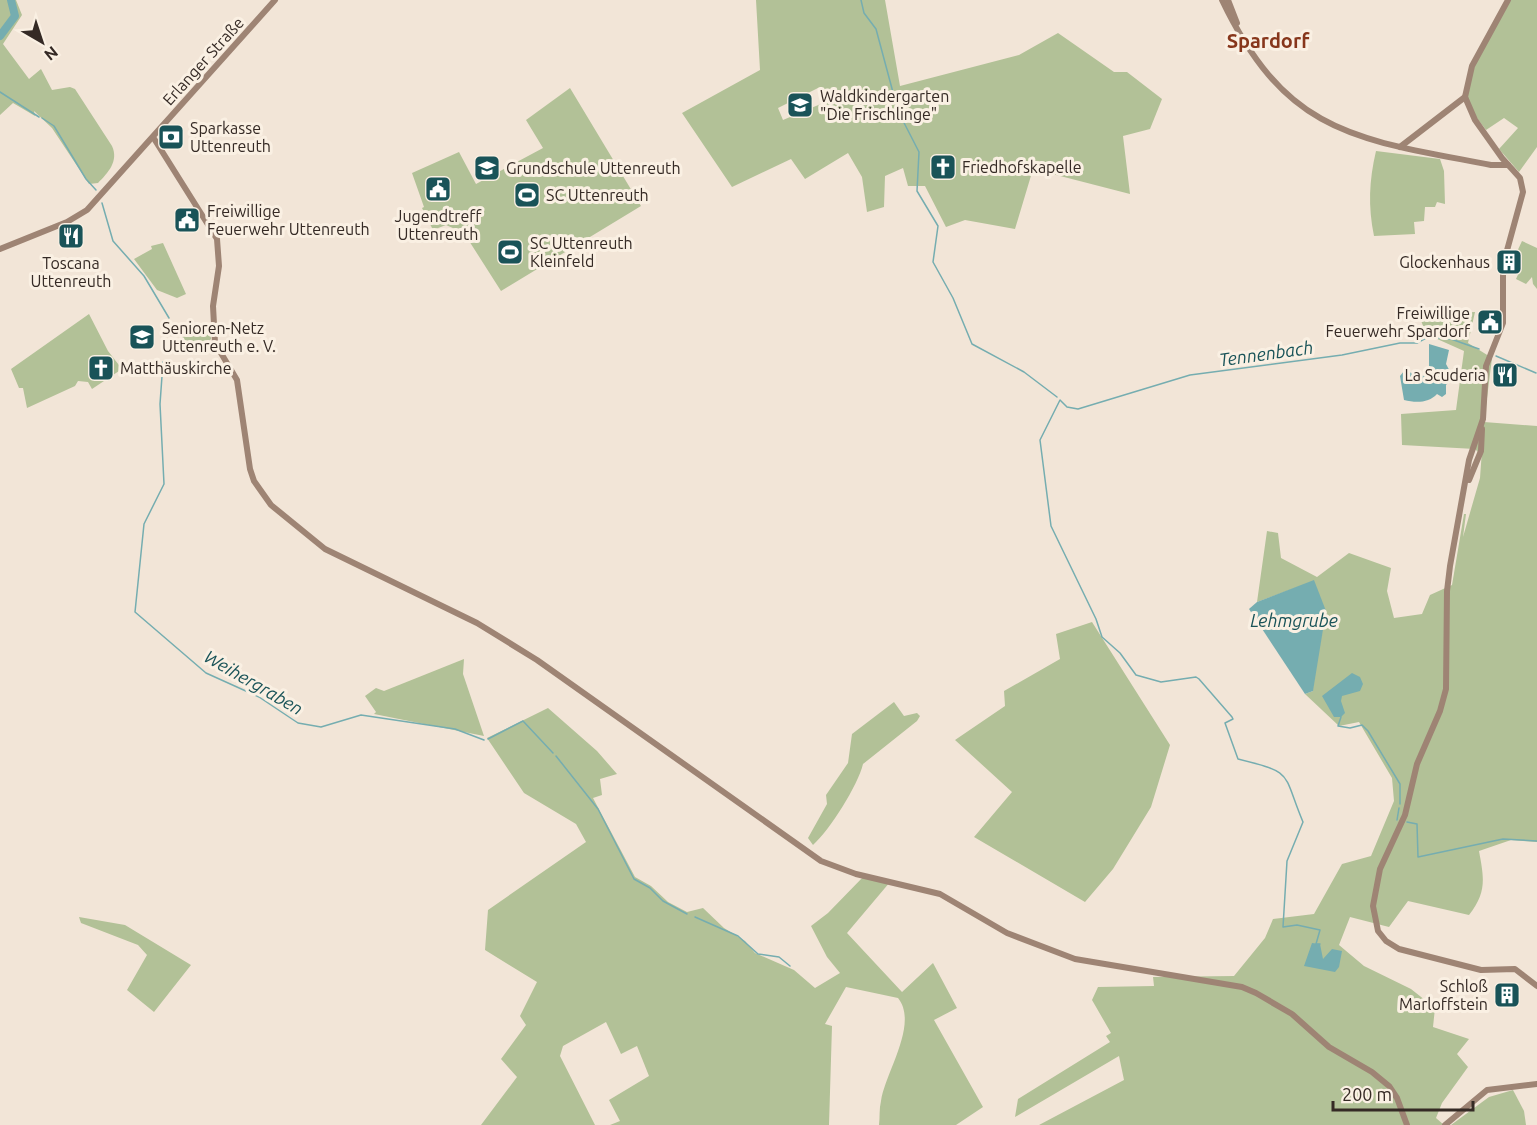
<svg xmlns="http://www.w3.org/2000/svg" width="1537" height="1125" viewBox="0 0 1537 1125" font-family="Ubuntu,sans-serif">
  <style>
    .green { fill: #b2c197; fill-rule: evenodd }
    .water { fill: #75adb0 }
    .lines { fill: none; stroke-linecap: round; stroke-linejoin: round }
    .stream { stroke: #75adb0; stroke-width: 1.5 }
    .river { stroke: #75adb0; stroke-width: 8 }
    .secondary { stroke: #9e8474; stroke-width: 6 }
    .labels { text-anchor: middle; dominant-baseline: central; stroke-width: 6; stroke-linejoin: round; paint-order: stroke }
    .street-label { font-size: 16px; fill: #352a25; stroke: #faf0e3 }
    .poi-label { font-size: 16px; fill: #352a25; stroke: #faf0e3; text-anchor: start }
    .water-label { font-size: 18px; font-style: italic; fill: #195358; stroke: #faf0e3 }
    .quarter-label { font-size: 20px; font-weight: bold; fill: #87361b; stroke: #faf0e3 }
  </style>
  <rect width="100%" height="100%" fill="#f2e5d7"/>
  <g class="green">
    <path d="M0 0H16L22 15 3 44 29 79 41 69 52 90 70 87 75 89 112 146C119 161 108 173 98 183L89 184 52 128 34 111 35 116 13 103 0 115Z"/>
    <path d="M756 0H885L900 86 1019 55 1058 33 1114 72H1127L1162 99 1150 129 1123 136 1130 194 1033 169 1015 229 965 220 946 227 925 186H908L903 168 885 176 884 207 867 212 862 177 848 153 805 179 791 159 732 187 682 113 760 70ZM818 88 823 103 783 120 778 108Z"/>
    <path d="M1511 0H1537V147L1519 172 1499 149 1518 128 1504 118 1486 130C1479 120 1469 110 1466 98 1462 75 1499 19 1511 0Z"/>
    <polygon points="570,88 641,206 501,291 464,233 446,225 433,230 422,208 424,207 412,173 459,152 476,184 543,148 526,120"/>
    <path d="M1376 151 1440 159 1444 171 1445 204 1437 202 1435 207H1425L1424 221 1414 222 1415 234 1374 236C1368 206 1369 181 1376 151Z"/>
    <polygon points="1522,241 1537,248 1537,289 1533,284 1532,277 1526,284 1516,279 1522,266 1515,256"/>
    <polygon points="163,243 186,294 177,298 157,290 134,259 152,249 151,246"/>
    <path d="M1475 312 1468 343 1492 358 1484 422 1537 426V842L1511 840 1479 851C1484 878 1487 892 1469 915L1408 901 1389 927 1350 917 1339 945 1364 966 1411 989 1435 1008 1433 1027 1469 1039 1457 1054 1468 1067 1442 1103 1436 1118 1444 1125H1039L1124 1080 1119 1056 1015 1117 1018 1099 1110 1042 1106 1036 1111 1033 1092 1000 1098 987 1154 986 1153 977 1234 976 1265 938 1273 919 1314 914 1342 864 1371 856 1394 801 1392 778 1359 722 1339 726 1305 694 1313 691 1314 581 1257 602 1267 531 1278 533 1281 558 1317 577 1349 553 1391 568 1387 591 1394 618 1422 614 1430 595 1452 585 1464 514H1466L1463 537 1480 478 1482 450 1479 453 1475 449 1402 445 1401 414 1456 410 1464 351 1426 334 1419 315Z"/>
    <polygon points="89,314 108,351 122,369 92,389 88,382 78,381 75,386 27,408 23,388 19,388 11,369"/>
    <path d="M210 327 211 339C203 348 196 351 184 350L182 334Z"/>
    <polygon points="1092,622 1170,745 1151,807 1113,869 1085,902 974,837 1012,792 955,740 1005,706 1004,691 1060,659 1056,634"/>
    <polygon points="464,659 463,674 484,736 374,714 376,712 365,696 376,688 384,691"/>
    <path d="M894 702 904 716 917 713 920 716 917 721 863 764C858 785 830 830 813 845L808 838 827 804 826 795 848 763 852 734Z"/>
    <path d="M548 708 597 751 617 774 600 779 602 795 593 798 635 877 651 886 668 902 687 912 703 908 724 928 745 941 755 953 794 970 815 988 840 973 827 957 811 926 828 913 864 876 890 882 847 933 902 992 933 963 957 1008 934 1020 983 1107 956 1125H879C880 1117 879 1109 881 1101 885 1073 919 1024 898 998L846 987 825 1024 832 1026 829 1125H610L620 1121 609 1100 649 1076 637 1046 621 1054 606 1022 563 1046 560 1056 595 1125H481L517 1077 501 1059 526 1025 520 1016 537 982 485 950 488 910 586 842 576 824 524 793 487 738Z"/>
    <polygon points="79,917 125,925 191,965 154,1012 127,990 147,955 138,945 81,923"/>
    <polygon points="1513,1090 1524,1111 1526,1125 1451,1125 1489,1097"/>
  </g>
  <g class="water">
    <path d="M1429 344 1449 350 1446 364 1453 377 1446 385V394L1442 397 1437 394C1429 403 1416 403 1404 400L1400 376 1404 371 1424 376 1429 374Z"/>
    <polygon points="1314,580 1326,611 1313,691 1305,694 1249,609 1257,602"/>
    <polygon points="1352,673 1360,677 1363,684 1360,691 1342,696 1341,701 1345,713 1341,717 1334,717 1322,696"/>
    <polygon points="1312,943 1320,944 1323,959 1332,949 1342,951 1339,967 1335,972 1304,966"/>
  </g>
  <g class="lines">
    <g class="stream">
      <polyline points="861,0 864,13 876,29 898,111 919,152 917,191 938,226 933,262 953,298 972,344 1024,372 1057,397"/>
      <polyline points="0,92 39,117"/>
      <polyline points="42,118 54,126 86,179 96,190"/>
      <polyline points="102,203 113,241 144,276 169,318"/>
      <polyline points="171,322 171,335"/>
      <polyline points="1496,356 1536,373"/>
      <polyline points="163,362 160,404 164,484 144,524 135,612 206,673 259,697 298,723 321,727 361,715 455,729 484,740"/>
      <polyline points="1341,717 1338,726 1350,728 1362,725 1368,731 1400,784 1400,804"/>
      <polyline points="488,739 523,721 553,753"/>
      <polyline points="556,756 598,809 634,879 650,888 663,901 687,914"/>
      <polyline points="1397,820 1399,808"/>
      <polyline points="1407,822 1417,824 1418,857 1503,839 1537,841"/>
      <polyline points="695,917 738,936 758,954 779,957 790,966"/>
      <path d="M1320 944H1316L1320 930 1297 925 1283 927 1287 861 1303 822C1282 772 1295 773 1238 759L1225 723 1233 719 1232 717 1199 679 1196 677 1161 682 1136 675 1120 653 1102 637 1096 619 1051 526 1040 440 1060 400 1067 407 1078 409 1190 375 1342 355 1400 343H1417L1428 337 1451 339 1479 349"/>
    </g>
    <polyline class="river" points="0,36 15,16 11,0"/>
    <g class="secondary">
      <path d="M1222 0C1287 136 1357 139 1491 165H1508"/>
      <polyline points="1228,0 1237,23"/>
      <polyline points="1508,0 1472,66 1465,97 1475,120 1502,158 1520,178 1523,192 1503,265 1503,323 1486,366 1483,419 1469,460 1450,566 1447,591 1446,689 1440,711 1417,764 1405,815 1380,869 1373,906 1378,931 1386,941 1399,949 1481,970 1515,969 1537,986"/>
      <polyline points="153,137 217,239 219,266 213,306 215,343 237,380 250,469 254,481 271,505 325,549 477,623 537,660 821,861 856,874 940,894 1007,933 1075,959 1242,987 1256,993 1292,1014 1329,1047 1372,1072 1389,1086 1397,1098 1407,1125"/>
      <polyline points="1400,147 1465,97"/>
      <polyline points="0,249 67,222 87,210 275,0"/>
      <polyline points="1469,480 1481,451 1482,429"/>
      <polyline points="1445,1125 1487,1090 1537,1084"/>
    </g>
  </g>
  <defs>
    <symbol id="school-square" viewBox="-11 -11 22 22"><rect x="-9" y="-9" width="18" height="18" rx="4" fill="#195358" stroke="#faf0e3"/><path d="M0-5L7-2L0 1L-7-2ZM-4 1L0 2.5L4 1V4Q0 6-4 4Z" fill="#fff"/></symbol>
    <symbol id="bank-square" viewBox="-11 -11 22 22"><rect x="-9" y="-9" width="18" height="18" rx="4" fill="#195358" stroke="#faf0e3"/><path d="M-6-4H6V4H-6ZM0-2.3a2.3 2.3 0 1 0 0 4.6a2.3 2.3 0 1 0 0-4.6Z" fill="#fff"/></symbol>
    <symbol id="church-square" viewBox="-11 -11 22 22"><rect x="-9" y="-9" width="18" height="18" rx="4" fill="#195358" stroke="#faf0e3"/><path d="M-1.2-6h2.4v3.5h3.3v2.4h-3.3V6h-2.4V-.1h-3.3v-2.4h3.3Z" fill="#fff"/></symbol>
    <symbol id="civic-square" viewBox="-11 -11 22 22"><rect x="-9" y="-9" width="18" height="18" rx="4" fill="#195358" stroke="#faf0e3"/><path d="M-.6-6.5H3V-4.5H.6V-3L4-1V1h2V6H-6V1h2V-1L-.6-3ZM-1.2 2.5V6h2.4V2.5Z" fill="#fff"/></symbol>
    <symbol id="stadium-square" viewBox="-11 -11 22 22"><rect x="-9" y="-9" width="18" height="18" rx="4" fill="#195358" stroke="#faf0e3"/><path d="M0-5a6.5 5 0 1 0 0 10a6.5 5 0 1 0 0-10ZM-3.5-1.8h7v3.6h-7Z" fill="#fff"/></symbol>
    <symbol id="restaurant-square" viewBox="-11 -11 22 22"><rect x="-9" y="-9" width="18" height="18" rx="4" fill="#195358" stroke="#faf0e3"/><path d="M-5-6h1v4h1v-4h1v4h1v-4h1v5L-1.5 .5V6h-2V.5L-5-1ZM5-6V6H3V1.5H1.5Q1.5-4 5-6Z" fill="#fff"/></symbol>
    <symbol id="building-square" viewBox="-11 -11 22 22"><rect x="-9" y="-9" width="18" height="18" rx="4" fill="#195358" stroke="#faf0e3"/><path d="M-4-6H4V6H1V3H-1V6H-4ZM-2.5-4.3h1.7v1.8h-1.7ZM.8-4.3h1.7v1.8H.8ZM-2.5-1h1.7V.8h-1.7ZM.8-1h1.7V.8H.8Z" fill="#fff"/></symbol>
  </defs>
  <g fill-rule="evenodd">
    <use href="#school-square" x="785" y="90" width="30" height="30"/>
    <use href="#bank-square" x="156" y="122" width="30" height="30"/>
    <use href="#church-square" x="928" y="152" width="30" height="30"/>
    <use href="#school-square" x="472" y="153" width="30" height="30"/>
    <use href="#civic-square" x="423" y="174" width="30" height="30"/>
    <use href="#stadium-square" x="512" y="180" width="30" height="30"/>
    <use href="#civic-square" x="172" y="205" width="30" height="30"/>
    <use href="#restaurant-square" x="56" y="221" width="30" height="30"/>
    <use href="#stadium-square" x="495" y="237" width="30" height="30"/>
    <use href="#building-square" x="1494" y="247" width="30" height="30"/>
    <use href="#civic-square" x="1475" y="307" width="30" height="30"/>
    <use href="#school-square" x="127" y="322" width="30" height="30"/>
    <use href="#church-square" x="86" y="353" width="30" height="30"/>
    <use href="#restaurant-square" x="1490" y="360" width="30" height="30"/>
    <use href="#building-square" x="1492" y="980" width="30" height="30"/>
  </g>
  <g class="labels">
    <g class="street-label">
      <text transform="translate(203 61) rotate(-48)">Erlanger Straße</text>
    </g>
    <g class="poi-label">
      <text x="820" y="96">Waldkindergarten<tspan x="820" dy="18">"Die Frischlinge"</tspan></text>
      <text x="190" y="128">Sparkasse<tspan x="190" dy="18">Uttenreuth</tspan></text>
      <text x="962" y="167">Friedhofskapelle</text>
      <text x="506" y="168">Grundschule Uttenreuth</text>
      <text x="546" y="195">SC Uttenreuth</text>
      <text x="207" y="211">Freiwillige<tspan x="207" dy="18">Feuerwehr Uttenreuth</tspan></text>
      <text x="438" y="216" text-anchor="middle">Jugendtreff<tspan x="438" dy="18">Uttenreuth</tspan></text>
      <text x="530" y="243">SC Uttenreuth<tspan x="530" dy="18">Kleinfeld</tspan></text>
      <text x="1490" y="262" text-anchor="end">Glockenhaus</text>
      <text x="71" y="263" text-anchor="middle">Toscana<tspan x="71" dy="18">Uttenreuth</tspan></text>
      <text x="1470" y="313" text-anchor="end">Freiwillige<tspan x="1470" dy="18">Feuerwehr Spardorf</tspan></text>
      <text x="162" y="328">Senioren-Netz<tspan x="162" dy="18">Uttenreuth e. V.</tspan></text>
      <text x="120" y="368">Matthäuskirche</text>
      <text x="1486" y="375" text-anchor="end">La Scuderia</text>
      <text x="1488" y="986" text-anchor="end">Schloß<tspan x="1488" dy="18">Marloffstein</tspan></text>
    </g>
    <g class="water-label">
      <text transform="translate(1266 353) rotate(-8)">Tennenbach</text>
      <text x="1294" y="620">Lehmgrube</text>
      <text transform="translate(254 682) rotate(30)">Weihergraben</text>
    </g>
    <g class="quarter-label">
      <text x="1268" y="40">Spardorf</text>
    </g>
  </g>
  <g transform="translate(42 42) rotate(141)" stroke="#faf0e3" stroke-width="4.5" paint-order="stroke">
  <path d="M0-4.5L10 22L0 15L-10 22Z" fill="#352a25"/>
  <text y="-9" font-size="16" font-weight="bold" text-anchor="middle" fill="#352a25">N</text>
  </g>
  <path d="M1333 1101v9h140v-9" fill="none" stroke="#352a25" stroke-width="3"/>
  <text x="1342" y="1101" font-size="18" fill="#352a25" stroke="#faf0e3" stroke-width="4.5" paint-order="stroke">200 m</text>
</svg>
